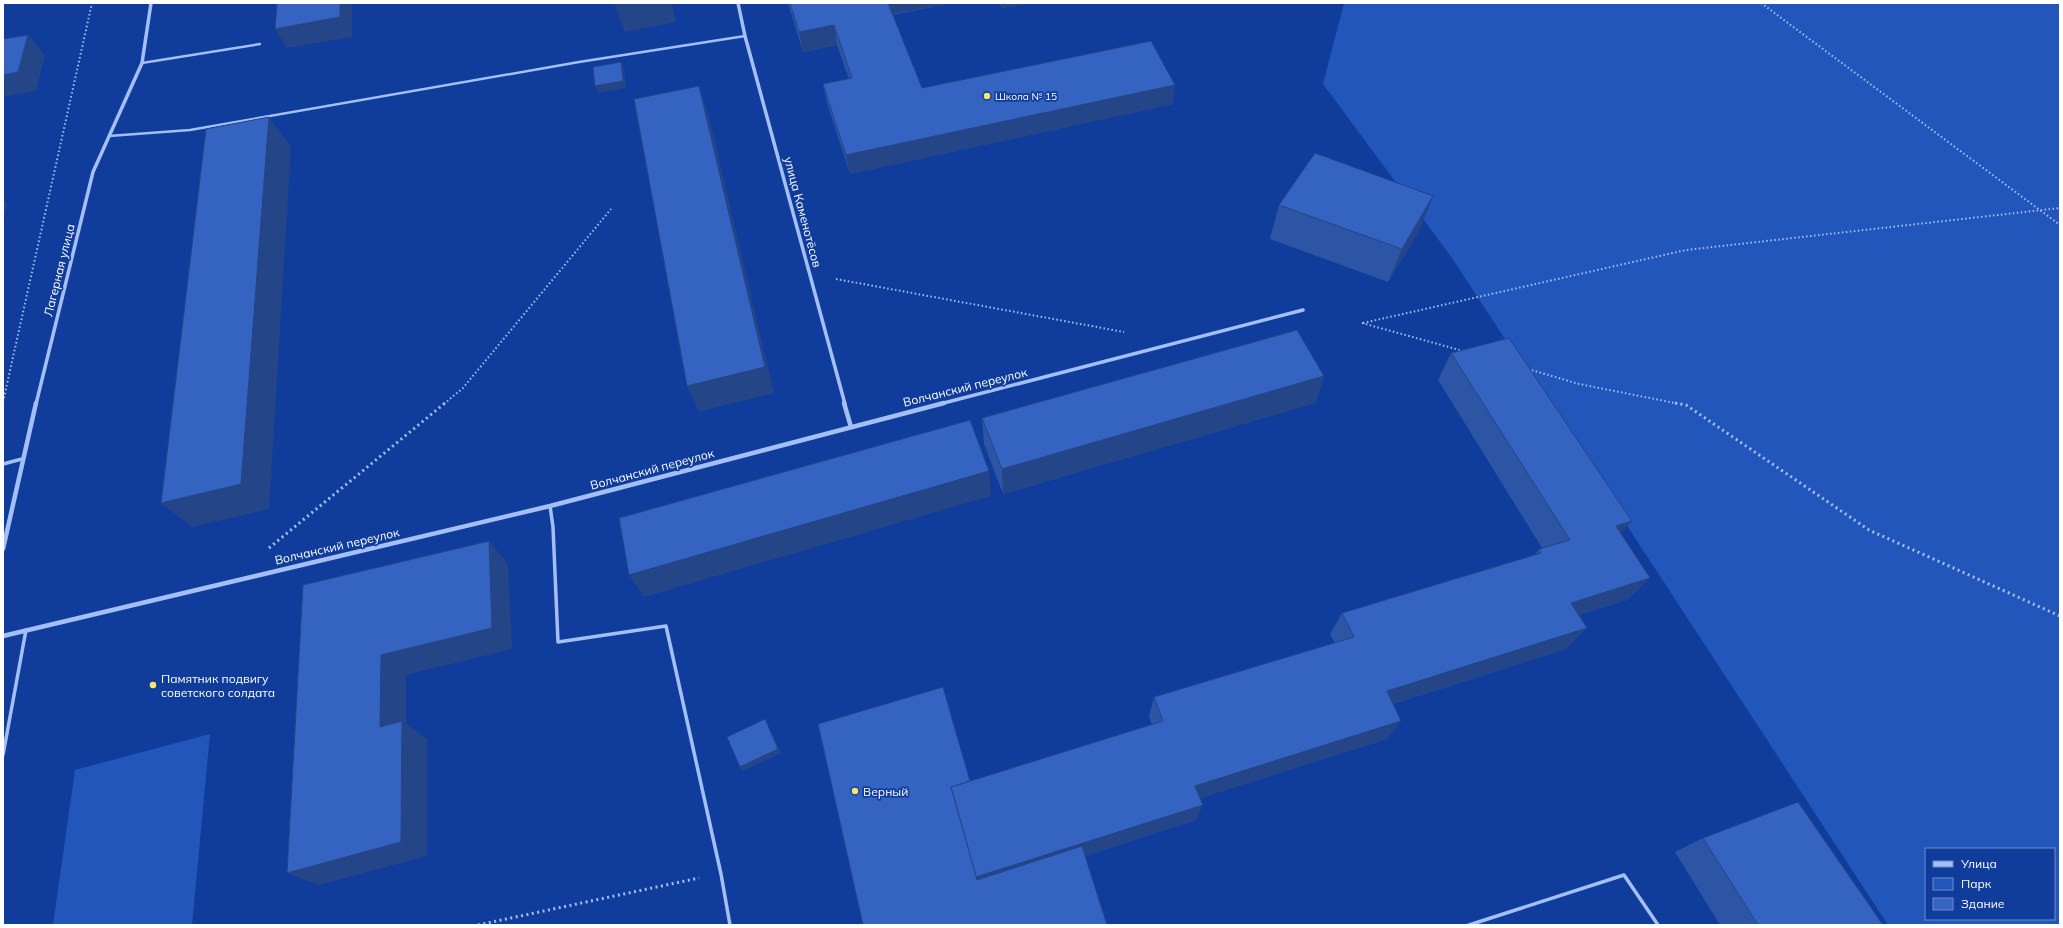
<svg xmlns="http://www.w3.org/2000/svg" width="2063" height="928" viewBox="0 0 2063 928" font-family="Mulish,sans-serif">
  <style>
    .green { fill: #2356ba; fill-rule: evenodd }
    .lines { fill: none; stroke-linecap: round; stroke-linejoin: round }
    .path-far1 { stroke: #a4bff5; stroke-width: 2; stroke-dasharray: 1.5 2.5; stroke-linecap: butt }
    .path { stroke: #a4bff5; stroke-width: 3; stroke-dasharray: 2 3.5; stroke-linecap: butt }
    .lane-far1 { stroke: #a4bff5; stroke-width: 2.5 }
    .lane { stroke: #a4bff5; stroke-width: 3.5 }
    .street-far1 { stroke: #a4bff5; stroke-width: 3.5 }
    .street { stroke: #a4bff5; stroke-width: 4.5 }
    .wall { fill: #2d55a6 }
    .shaded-wall { fill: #244587 }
    .building { fill: #3463c1; stroke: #244587 }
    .poi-dot { fill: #ffe567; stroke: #103d9b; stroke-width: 1.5 }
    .labels { text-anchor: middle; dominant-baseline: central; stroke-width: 3.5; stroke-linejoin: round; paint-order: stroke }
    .far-poi-label { font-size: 10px; fill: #fff; stroke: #103d9b; text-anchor: start }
    .street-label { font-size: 12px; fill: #fff; stroke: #103d9b }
    .poi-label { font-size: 12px; fill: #fff; stroke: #103d9b; text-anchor: start }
  </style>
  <rect width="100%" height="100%" fill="#103d9b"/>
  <g class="green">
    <path d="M1344 3H2060V925H1888L1452 258 1323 84ZM1926 849H2054V919H1926Z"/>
    <polygon points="210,734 192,925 53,925 75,770"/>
  </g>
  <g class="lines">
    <g class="path-far1">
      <polyline points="1761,3 2060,225"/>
      <polyline points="836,279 1124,332"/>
      <polyline points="1362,323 1463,351"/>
      <polyline points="1363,323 1686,250 2060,208"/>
      <polyline points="1528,369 1579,384 1680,404"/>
      <polyline points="3,402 92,3"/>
      <polyline points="444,404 463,388 611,209"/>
    </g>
    <g class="path">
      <polyline points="1675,403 1686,405 1869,530 2060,616"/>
      <polyline points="269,548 445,403"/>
      <polyline points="478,925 699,878"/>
    </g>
    <g class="lane-far1">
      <polyline points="142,63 260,44"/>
      <polyline points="109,136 190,130 579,62 745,36"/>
    </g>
    <g class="lane">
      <polyline points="3,464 22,459"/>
      <polyline points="550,506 553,527 558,642 666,626 721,874 730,925"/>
      <polyline points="3,755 26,630"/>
      <polyline points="1469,925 1624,875 1658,925"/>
    </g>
    <g class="street-far1">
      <polyline points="738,3 745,36 845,404"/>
      <polyline points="36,404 93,172 142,63 151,3"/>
      <polyline points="940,404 1303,310"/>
    </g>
    <g class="street">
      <polyline points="844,403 851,427"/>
      <polyline points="3,549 36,403"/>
      <polyline points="3,636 550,506 944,403"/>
    </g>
  </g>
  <g class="wall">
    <polygon points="788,3 952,3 893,15 922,88 1173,104 850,174 827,103 823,84 849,79 837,45 803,52"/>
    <polygon points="1000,3 1029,3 1002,8"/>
    <polygon points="1279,205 1419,231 1388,282 1270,239"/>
    <polygon points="1451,353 1621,533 1650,578 1627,600 1579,615 1566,649 1393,704 1387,739 1200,798 1196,820 1085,856 970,781 1152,725 1149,716 1154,697 1335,643 1330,634 1342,613 1534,556 1539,549 1542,548 1438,380"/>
    <polygon points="1324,376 1315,403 1003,494 984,444 982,418"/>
    <polygon points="1703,838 1883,925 1720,925 1675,852"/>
  </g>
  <g class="shaded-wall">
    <polygon points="340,3 352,3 352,37 287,48 275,29"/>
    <polygon points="614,3 672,3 676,22 625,32"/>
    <polygon points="886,3 952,3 888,15"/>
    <polygon points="1002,3 1029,3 1002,8"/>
    <polygon points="834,25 837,45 803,52 799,32"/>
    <polygon points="28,35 45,55 36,91 3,97 3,75"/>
    <polygon points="621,62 624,69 626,88 598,93 595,86"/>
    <polygon points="1175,85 1173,104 850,174 846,155"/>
    <polygon points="699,86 709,116 774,393 699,412 687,386"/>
    <polygon points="269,117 291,147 269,509 192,527 161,503"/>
    <polygon points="1433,196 1419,231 1388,282 1402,249"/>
    <polygon points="3,200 7,204 3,220"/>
    <polygon points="1324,376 1315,403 1003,494 1002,469"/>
    <polygon points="989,471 991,496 644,597 629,575"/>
    <polygon points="1632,521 1611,544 1616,526"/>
    <polygon points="489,541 508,564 512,649 406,675 406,724 427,739 427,856 319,885 287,873 380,727 381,655"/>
    <polygon points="1650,578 1627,600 1551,624 1571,603"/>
    <polygon points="1587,628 1566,649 1373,710 1387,691"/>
    <polygon points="765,719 781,753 743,771 740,767"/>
    <polygon points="1401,721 1387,739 1188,802 1195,786"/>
    <polygon points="1203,805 1196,820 979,890 976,877"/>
  </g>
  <g class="building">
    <polygon points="277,3 340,3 340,17 275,29"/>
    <polygon points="790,3 888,3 922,88 1151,41 1175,85 846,155 823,84 852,78 834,25 799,32"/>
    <polygon points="28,35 18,72 3,75 3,39"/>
    <polygon points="621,62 623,81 595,86 593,67"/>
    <polygon points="699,86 765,367 687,386 634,99"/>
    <polygon points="269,117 241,484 161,503 206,129"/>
    <polygon points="1315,153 1433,196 1402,249 1279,205"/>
    <polygon points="1297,330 1324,376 1002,469 982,418"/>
    <polygon points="1509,338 1632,521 1616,526 1650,578 1571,603 1587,628 1387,691 1401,721 1195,786 1203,805 976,877 951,787 1163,721 1154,697 1354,637 1342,613 1541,553 1539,549 1570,540 1451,353"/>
    <polygon points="970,420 989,471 629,575 619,518"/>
    <polygon points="489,541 492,628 381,655 380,727 402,721 401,842 287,873 303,585"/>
    <polygon points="943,687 970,781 951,787 977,880 1082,846 1107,925 863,925 818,724"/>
    <polygon points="765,719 778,749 740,767 727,737"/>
    <polygon points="1798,802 1883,925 1758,925 1703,838"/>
  </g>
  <g class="poi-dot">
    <circle cx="987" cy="96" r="4"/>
    <circle cx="153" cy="685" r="4"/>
    <circle cx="855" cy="791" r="4"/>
  </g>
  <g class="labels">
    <g class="far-poi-label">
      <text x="995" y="96">Школа № 15</text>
    </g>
    <g class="street-label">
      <text transform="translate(803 212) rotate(75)">улица Каменотёсов</text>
      <text transform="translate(59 270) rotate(-76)">Лагерная улица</text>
      <text transform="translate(965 387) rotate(-14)">Волчанский переулок</text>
      <text transform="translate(652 469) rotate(-15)">Волчанский переулок</text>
      <text transform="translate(337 546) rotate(-13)">Волчанский переулок</text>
    </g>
    <g class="poi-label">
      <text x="161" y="678">Памятник подвигу<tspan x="161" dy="14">советского солдата</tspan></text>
      <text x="863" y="791">Верный</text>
    </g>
  </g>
  <rect width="2063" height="928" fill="none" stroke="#ffffff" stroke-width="8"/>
  <rect x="1925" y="848" width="130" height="72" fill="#103d9b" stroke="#708bc3"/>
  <rect x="1933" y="861" width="20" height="6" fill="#a4bff5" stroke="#708bc3"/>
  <text x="1961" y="868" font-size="12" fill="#ffffff">Улица</text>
  <rect x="1933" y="878" width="20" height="12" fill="#2356ba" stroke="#708bc3"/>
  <text x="1961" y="888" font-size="12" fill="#ffffff">Парк</text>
  <rect x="1933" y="898" width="20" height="12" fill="#3463c1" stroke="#708bc3"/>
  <text x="1961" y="908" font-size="12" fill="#ffffff">Здание</text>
</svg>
